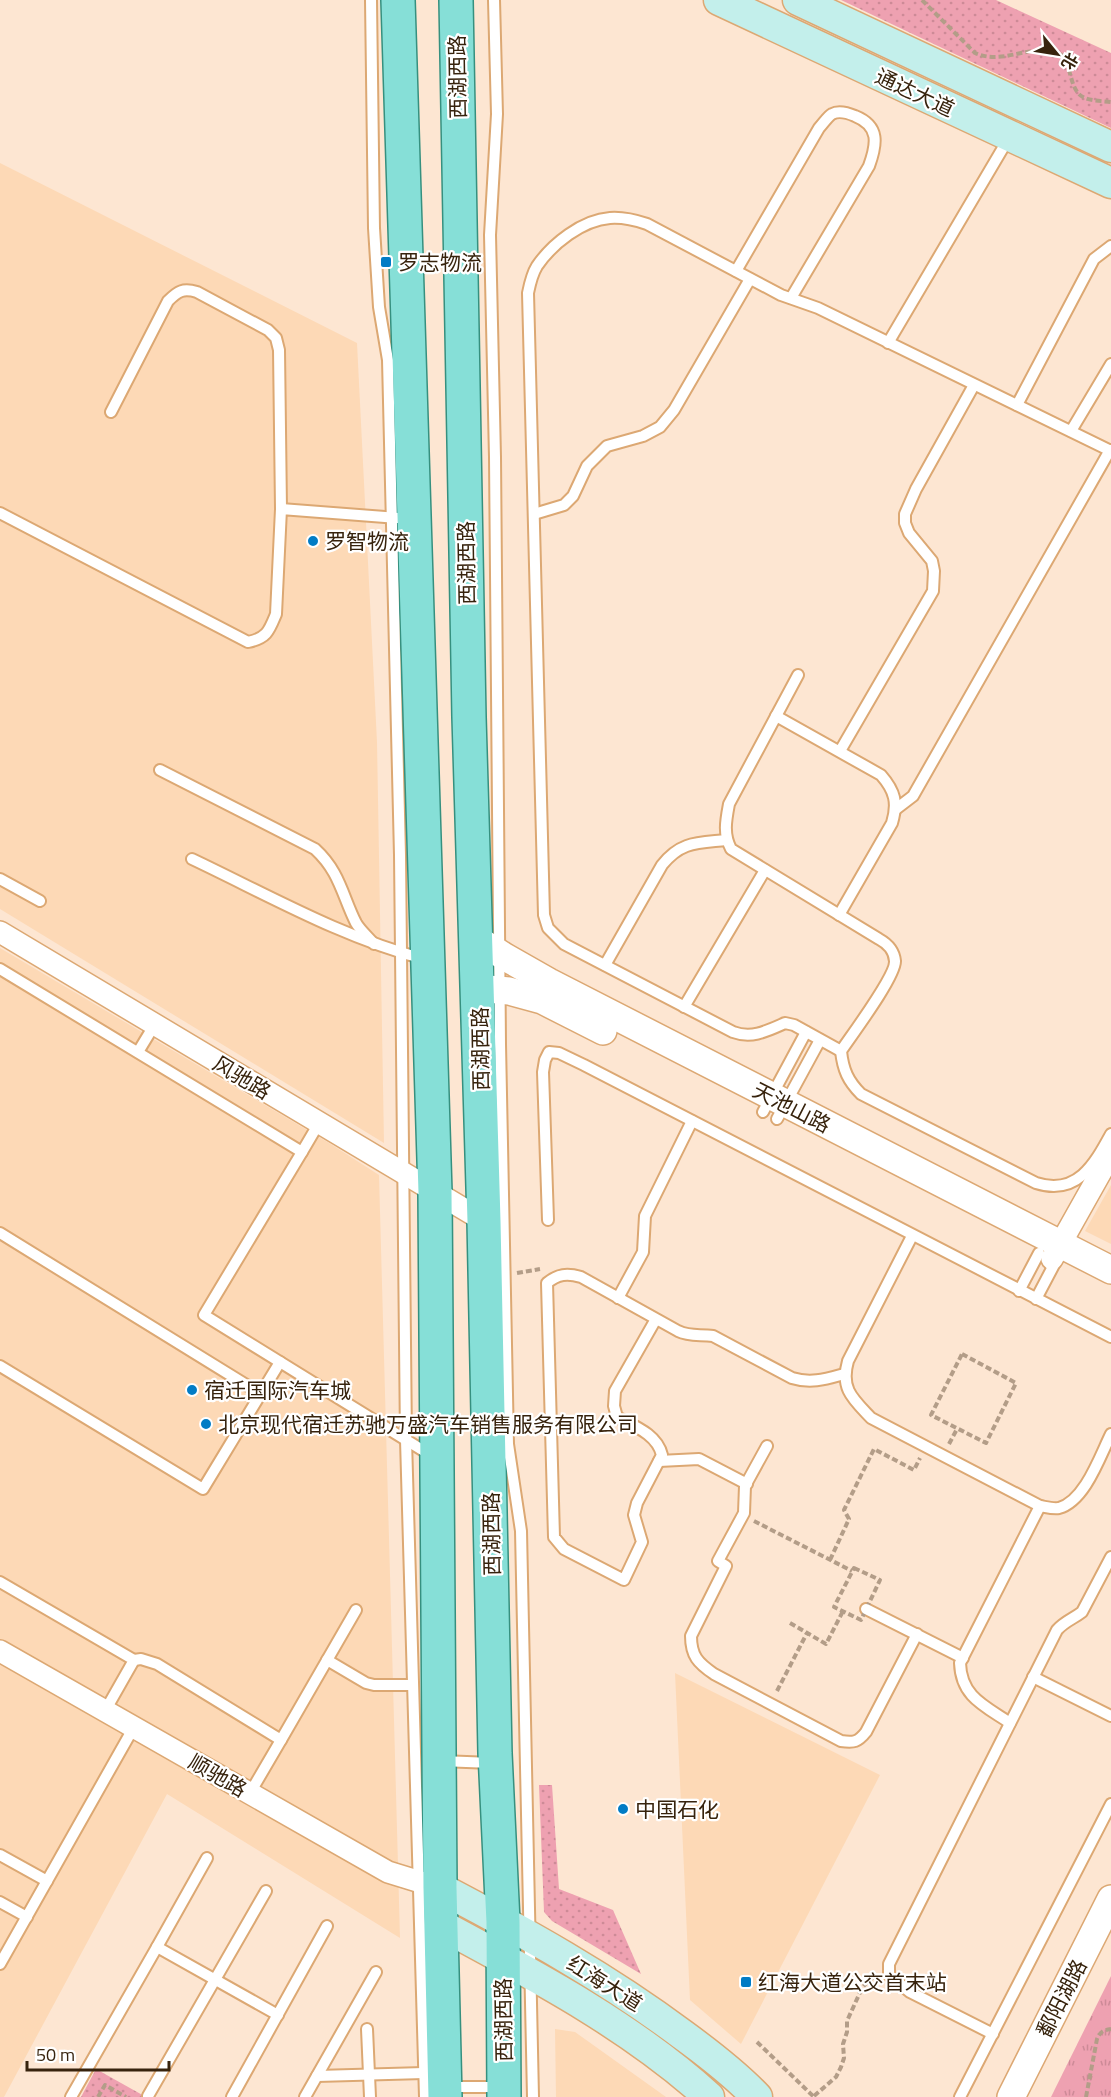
<svg xmlns="http://www.w3.org/2000/svg" width="1111" height="2097" viewBox="0 0 1111 2097" font-family="'Titillium Web','Noto Sans SC',sans-serif">
  <style>
    .built { fill: #fdd9b6 }
    .grass { fill: url(#grass-dots) }
    .park { fill: url(#park-tufts) }
    .lines { fill: none; stroke-linecap: round; stroke-linejoin: round }
    .service-casing { stroke: #dca873; stroke-width: 14 }
    .minor-casing { stroke: #dca873; stroke-width: 24 }
    .tertiary-casing { stroke: #dca873; stroke-width: 30 }
    .secondary-casing { stroke: #dca873; stroke-width: 33 }
    .primary-casing { stroke: #36907f; stroke-width: 36 }
    .path { stroke: #b39d88; stroke-width: 4; stroke-dasharray: 6 3; stroke-linecap: butt }
    .service { stroke: #fff; stroke-width: 10 }
    .minor { stroke: #fff; stroke-width: 21 }
    .tertiary { stroke: #fff; stroke-width: 27 }
    .secondary { stroke: #c3efeb; stroke-width: 30 }
    .primary { stroke: #86dfd7; stroke-width: 33 }
    .poi-dot { fill: #027cc5; stroke: #fff; stroke-width: 2 }
    .labels { text-anchor: middle; dominant-baseline: central; stroke-width: 4.5; stroke-linejoin: round; paint-order: stroke }
    .street-label { font-size: 21px; fill: #37230d; stroke: #fff }
    .poi-label { font-size: 21px; fill: #37230d; stroke: #fff; text-anchor: start }
  </style>
  <defs>
    <pattern id="grass-dots" width="8" height="8" patternUnits="userSpaceOnUse" patternTransform="scale(1.5)"><rect width="8" height="8" fill="#eea1b1"/><path d="M2 2h.1M6 6h.1" fill="none" stroke="#cd8a97" stroke-width="1.8" stroke-linecap="round"/></pattern>
    <pattern id="park-tufts" width="24" height="20" patternUnits="userSpaceOnUse" patternTransform="scale(1.5)"><rect width="24" height="20" fill="#eea1b1"/><path d="M3 7l-1-3M5 7V3M7 7l1-3M15 17l-1-3M17 17v-4M19 17l1-3" fill="none" stroke="#cd8a97"/></pattern>
  </defs>
  <rect width="100%" height="100%" fill="#fde6d2"/>
  <g class="built">
    <polygon points="0,163 357,343 377,742 384,1143 0,909"/>
    <polygon points="0,948 329,1143 379,1175 400,1938 167,1794 4,2097 0,2097"/>
    <polygon points="1111,1185 1111,1244 1085,1231"/>
    <polygon points="675,1673 880,1775 741,2044 690,2000"/>
    <polygon points="555,2029 575,2032 666,2097 556,2097"/>
  </g>
  <g class="grass">
    <polygon points="841,0 996,0 1111,53 1111,128"/>
    <polygon points="539,1785 552,1785 559,1889 613,1910 641,1974 552,1921 544,1912"/>
    <polygon points="96,2069 146,2097 81,2097"/>
  </g>
  <polygon class="park" points="1111,1976 1111,2097 1051,2097"/>
  <g class="lines">
    <defs>
      <g id="service">
        <polyline points="371,0 374,228 379,307 388,360 400,855 406,1440 425,2097"/>
        <polyline points="494,0 497,114 490,235 495,457 500,1044 508,1444 521,1531 533,2097"/>
        <path d="M736 271 819 128C823 124 828 116 832 114 839 110 848 113 855 116 880 126 877 144 869 166L791 298"/>
        <polyline points="888,343 1010,136"/>
        <polyline points="1017,405 1094,259 1111,246"/>
        <path d="M111 412 168 301C178 291 183 288 197 292L268 330 276 338 279 350 281 509"/>
        <polyline points="1071,431 1111,364"/>
        <path d="M0 513 248 642C267 638 269 631 276 614L281 509 398 518"/>
        <polyline points="534,514 564,505 573,496 587,466 607,446 643,436 660,427 674,410 750,279"/>
        <path d="M798 675 729 804C726 820 723 834 731 849L879 939C888 944 894 950 895 961 896 976 851 1036 841 1051 843 1070 848 1081 861 1094L1036 1183C1077 1196 1094 1165 1111 1134"/>
        <path d="M776 716 881 775C895 791 898 803 892 823L839 915"/>
        <polyline points="840,751 933,591 934,571 932,561 909,533 905,523 905,514 916,489 974,385"/>
        <path d="M160 770 315 849C340 872 342 895 356 923 360 930 368 937 374 944"/>
        <polyline points="896,809 913,796 1110,450"/>
        <path d="M192 859C268 895 343 938 424 959"/>
        <polyline points="0,879 40,901"/>
        <path d="M605 965 662 865C681 841 698 843 726 840"/>
        <polyline points="0,969 302,1152 319,1123"/>
        <polyline points="684,1007 765,870"/>
        <path d="M841 1051 794 1025 785 1023C767 1031 752 1039 733 1032L564 944 548 928 544 915 528 293C530 283 532 274 537 266 552 244 582 220 610 218 623 217 635 220 647 224L781 295 818 308 1111 451"/>
        <polyline points="138,1052 155,1024"/>
        <polyline points="763,1112 806,1032"/>
        <polyline points="777,1119 820,1040"/>
        <polyline points="302,1152 204,1315 432,1456"/>
        <polyline points="548,1220 543,1072 545,1060 549,1052 559,1053 584,1065 1111,1337"/>
        <polyline points="0,1233 261,1394"/>
        <path d="M912 1236 848 1361C840 1389 853 1399 871 1418L1040 1506C1046 1507 1053 1509 1059 1508 1085 1501 1100 1456 1111 1434"/>
        <polyline points="1019,1291 1039,1253"/>
        <polyline points="618,1298 643,1252 645,1216 692,1121"/>
        <polyline points="1036,1299 1056,1261"/>
        <path d="M656 1319 615 1391 614 1406 617 1417C634 1426 657 1434 662 1455L637 1503 634 1515 642 1542 624 1580 564 1549 554 1537 547 1283C558 1274 567 1273 581 1277L678 1331C690 1337 700 1334 713 1336L792 1378C811 1384 826 1379 844 1374"/>
        <polyline points="0,1366 203,1489 280,1362"/>
        <path d="M767 1446 745 1486 744 1513 718 1561 726 1566 691 1636C691 1656 698 1663 714 1674L841 1741C854 1743 858 1742 866 1732L917 1634"/>
        <polyline points="659,1461 699,1459 747,1484"/>
        <polyline points="0,1582 134,1660 105,1711"/>
        <polyline points="866,1609 963,1658"/>
        <polyline points="134,1660 141,1659 157,1664 281,1740 356,1610"/>
        <polyline points="327,1660 366,1683 374,1685 413,1685"/>
        <polyline points="1033,1677 1111,1716"/>
        <path d="M1010 1723C985 1706 961 1697 960 1663L1040 1506"/>
        <polyline points="441,1761 492,1763"/>
        <polyline points="250,1793 281,1740"/>
        <polyline points="0,1855 47,1881"/>
        <polyline points="0,1902 27,1917"/>
        <polyline points="157,1947 207,1858"/>
        <polyline points="0,1964 134,1727"/>
        <polyline points="367,2029 370,2097"/>
        <path d="M993 2034 910 1992 889 1975V1964L1057 1630C1065 1621 1073 1619 1082 1612L1111 1557"/>
        <polyline points="317,2076 424,2073"/>
        <polyline points="447,2087 501,2087"/>
        <polyline points="148,2096 266,1891"/>
        <polyline points="71,2097 157,1947 278,2015"/>
        <polyline points="232,2097 327,1926"/>
        <polyline points="305,2097 376,1972"/>
        <polyline points="960,2097 1111,1804"/>
      </g>
      <g id="minor">
        <polyline points="0,932 484,1221"/>
        <polyline points="1052,1259 1111,1154"/>
        <polyline points="0,1651 388,1872 440,1888"/>
      </g>
      <g id="tertiary">
        <polyline points="477,939 505,957 549,982 1111,1270"/>
        <polyline points="478,988 509,991 542,1000 603,1031"/>
        <polyline points="1011,2097 1111,1899"/>
      </g>
      <g id="secondary">
        <polyline points="719,0 1111,183"/>
        <polyline points="798,0 1111,147"/>
        <path d="M440 1888C524 1932 607 1978 683 2035 709 2054 735 2074 757 2097"/>
        <path d="M441 1925C534 1975 631 2026 709 2097"/>
      </g>
      <g id="primary">
        <polyline points="398,0 435,1192 440,1888 445,2097"/>
        <polyline points="456,0 469,717 484,1221 495,1753 503,1922 504,2097"/>
      </g>
    </defs>
    <use href="#service" class="service-casing"/>
    <use href="#minor" class="minor-casing"/>
    <use href="#tertiary" class="tertiary-casing"/>
    <use href="#secondary" class="secondary-casing"/>
    <use href="#primary" class="primary-casing"/>
    <g class="path">
      <path d="M922 0 975 53C1002 65 1029 45 1055 51 1073 56 1067 89 1083 97 1090 101 1103 101 1111 102"/>
      <polyline points="517,1273 540,1269"/>
      <polygon points="962,1354 1016,1383 986,1443 931,1415"/>
      <polyline points="949,1444 957,1429"/>
      <polyline points="754,1521 852,1571"/>
      <polyline points="830,1560 849,1519 844,1510 874,1449 914,1470 920,1458"/>
      <polygon points="854,1568 880,1580 861,1620 834,1607"/>
      <polyline points="790,1623 826,1644 843,1611"/>
      <polyline points="777,1691 807,1633"/>
      <polyline points="757,2042 814,2097"/>
      <polyline points="814,2096 836,2077 841,2067 844,2058 843,2044 847,2032 847,2021 862,1988 869,1980 876,1976"/>
      <polyline points="98,2097 105,2085 126,2097"/>
      <path d="M1086 2097 1097 2039C1100 2032 1103 2030 1111 2029"/>
    </g>
    <use href="#service" class="service"/>
    <use href="#minor" class="minor"/>
    <use href="#tertiary" class="tertiary"/>
    <use href="#secondary" class="secondary"/>
    <use href="#primary" class="primary"/>
  </g>
  <g class="poi-dot">
    <rect x="380" y="256" width="12" height="12" rx="3"/>
    <circle cx="313" cy="541" r="6"/>
    <circle cx="192" cy="1390" r="6"/>
    <circle cx="206" cy="1424" r="6"/>
    <circle cx="623" cy="1809" r="6"/>
    <rect x="740" y="1976" width="12" height="12" rx="3"/>
  </g>
  <g class="labels">
    <g class="street-label">
      <text transform="translate(457 77) rotate(-91)">西湖西路</text>
      <text transform="translate(915 92) rotate(25)">通达大道</text>
      <text transform="translate(466 563) rotate(-91)">西湖西路</text>
      <text transform="translate(480 1049) rotate(-91)">西湖西路</text>
      <text transform="translate(242 1077) rotate(31)">风驰路</text>
      <text transform="translate(792 1107) rotate(27)">天池山路</text>
      <text transform="translate(491 1534) rotate(-91)">西湖西路</text>
      <text transform="translate(218 1775) rotate(30)">顺驰路</text>
      <text transform="translate(605 1983) rotate(32)">红海大道</text>
      <text transform="translate(1061 1998) rotate(-63)">鄱阳湖路</text>
      <text transform="translate(503 2020) rotate(-91)">西湖西路</text>
    </g>
    <g class="poi-label">
      <text x="398" y="262">罗志物流</text>
      <text x="325" y="541">罗智物流</text>
      <text x="204" y="1390">宿迁国际汽车城</text>
      <text x="218" y="1424">北京现代宿迁苏驰万盛汽车销售服务有限公司</text>
      <text x="635" y="1809">中国石化</text>
      <text x="758" y="1982">红海大道公交首末站</text>
    </g>
  </g>
  <g transform="translate(1057 54) rotate(120)" stroke="#ffffff" stroke-width="4.5" paint-order="stroke">
  <path d="M0-4.5L10 22L0 15L-10 22Z" fill="#37230d"/>
  <text y="-9" font-size="16" font-weight="bold" text-anchor="middle" fill="#37230d">北</text>
  </g>
  <path d="M27 2061v9h142v-9" fill="none" stroke="#37230d" stroke-width="3"/>
  <text x="36" y="2061" font-size="18" fill="#37230d" stroke="#ffffff" stroke-width="4.5" paint-order="stroke">50 m</text>
</svg>
